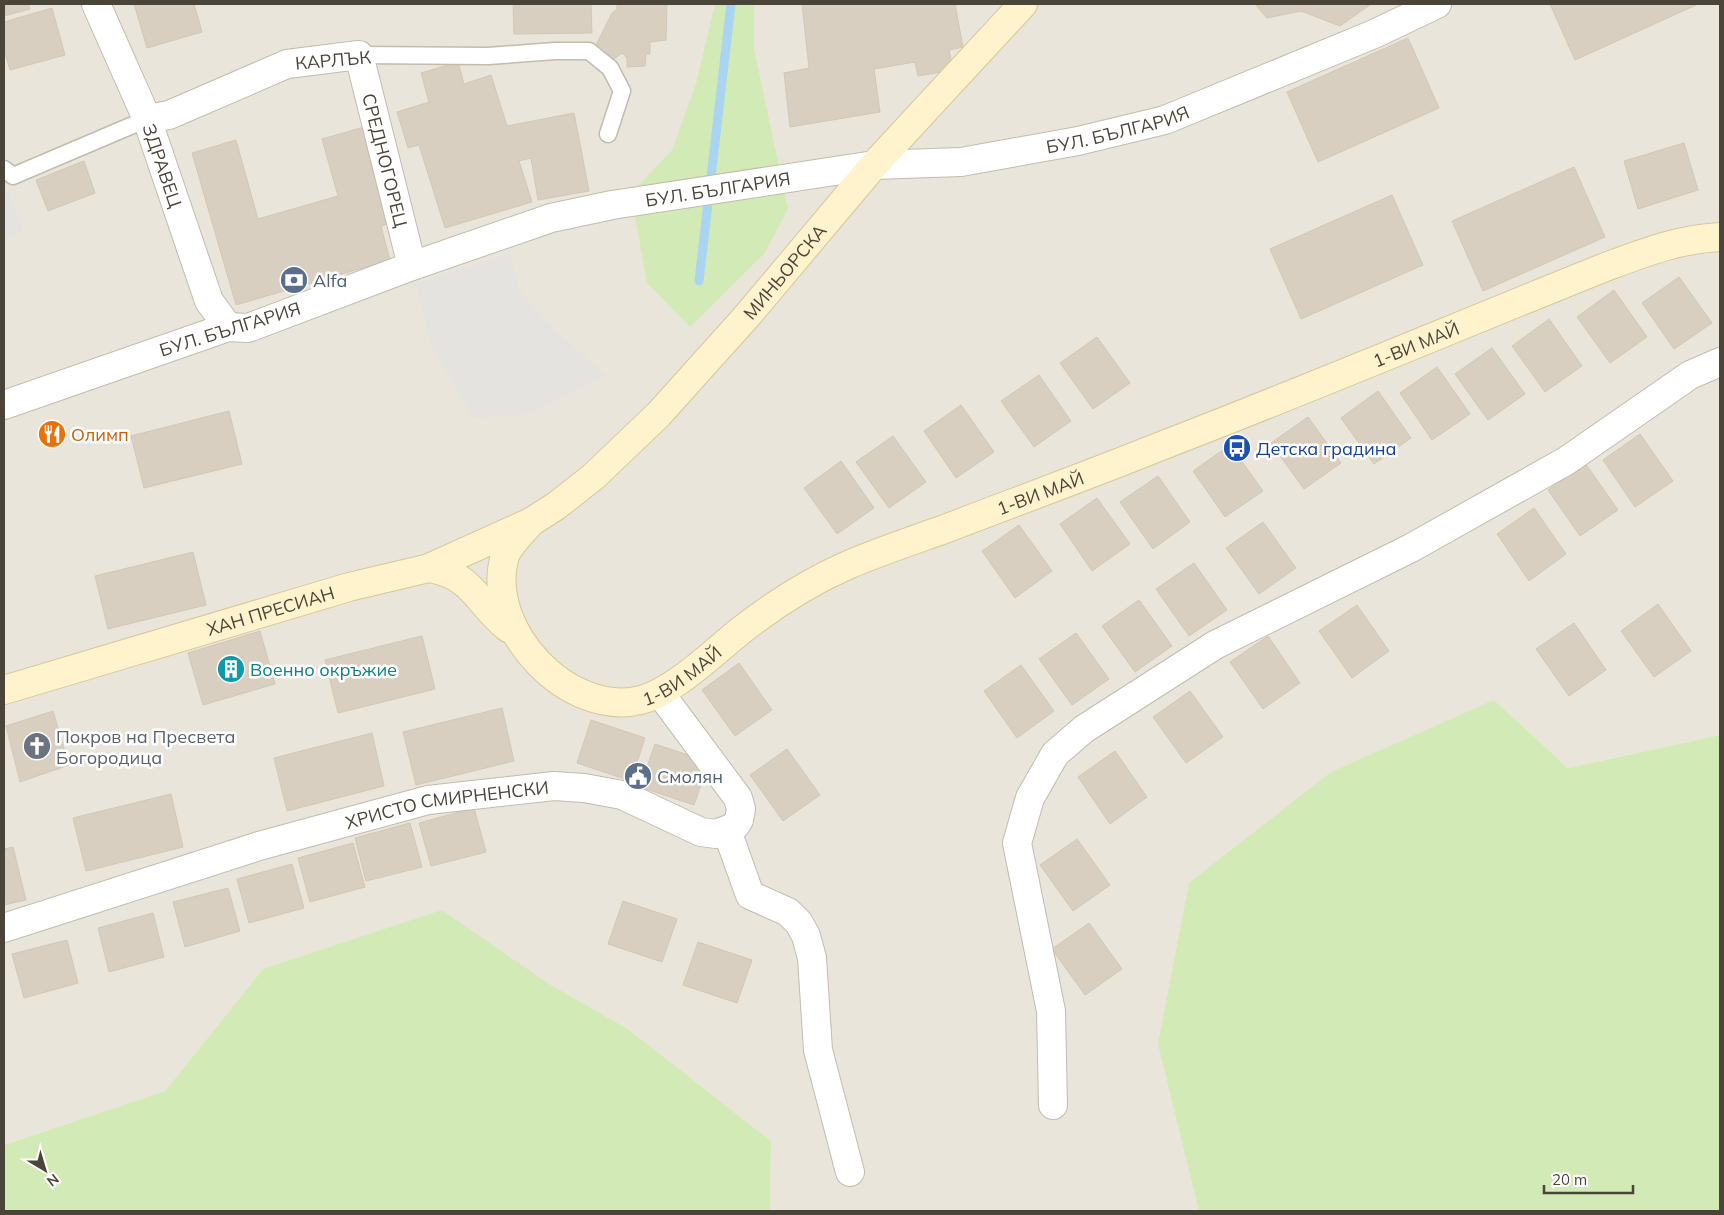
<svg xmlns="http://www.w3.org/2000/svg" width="1724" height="1215" viewBox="0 0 1724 1215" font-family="Mulish,sans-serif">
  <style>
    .residential { fill: #eae5da }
    .green { fill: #d2eab5 }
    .parking { fill: #e5e3e0 }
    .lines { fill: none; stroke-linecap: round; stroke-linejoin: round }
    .stream { stroke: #a9d4f2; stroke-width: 9 }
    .building { fill: #d8cfc1; stroke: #d3c7b4 }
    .lane-casing { stroke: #c2bbae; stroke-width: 19 }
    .street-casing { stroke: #c2bbae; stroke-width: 30 }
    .secondary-casing { stroke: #d6c79b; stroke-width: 30 }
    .lane { stroke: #fff; stroke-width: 16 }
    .street { stroke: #fff; stroke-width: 28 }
    .secondary { stroke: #fff3cd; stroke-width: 28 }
    .labels { text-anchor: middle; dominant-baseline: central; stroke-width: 5; stroke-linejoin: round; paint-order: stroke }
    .street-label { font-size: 18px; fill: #4b4439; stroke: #fff }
    .service-label { font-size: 18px; fill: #4e5e75; stroke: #fff; text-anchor: start }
    .food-label { font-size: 18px; fill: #c56008; stroke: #fff; text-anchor: start }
    .transit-label { font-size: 18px; fill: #164399; stroke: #fff; text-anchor: start }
    .culture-label { font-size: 18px; fill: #0d838f; stroke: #fff; text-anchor: start }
    .worship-label { font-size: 18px; fill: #5b616d; stroke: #fff; text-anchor: start }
  </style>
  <rect width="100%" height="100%" fill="#f6f3ec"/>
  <polygon class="residential" points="4,4 1720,4 1720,735 1568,768 1494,700 1191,1174 1199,1211 770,1211 771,1141 628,1029 546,982 263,969 165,1091 4,1145"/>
  <g class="green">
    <polygon points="715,4 754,4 754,49 788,209 764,254 690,327 647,283 631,194 672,150 696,84"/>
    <polygon points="1494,700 1568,768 1720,735 1720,1211 1199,1211 1158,1044 1189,883 1331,772"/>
    <polygon points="442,910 546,982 628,1029 771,1141 770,1211 4,1211 4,1145 165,1091 263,969"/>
  </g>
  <g class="parking">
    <polygon points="4,181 24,231 4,239"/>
    <polygon points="510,254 519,290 554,328 606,376 525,415 473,418 431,346 415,283"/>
  </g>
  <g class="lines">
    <polyline class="stream" points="699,281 731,4"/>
  </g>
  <g class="building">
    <polygon points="4,4 28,4 30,9 4,16"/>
    <polygon points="134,4 194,4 202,32 147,48"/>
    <polygon points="513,4 591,4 592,33 514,34"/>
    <polygon points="617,4 667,4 666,40 650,42 650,54 646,54 645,66 627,67 627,58 622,53 610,62 596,45 612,13 617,9"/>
    <polygon points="802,4 955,4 963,47 949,50 953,70 918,76 915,62 874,69 880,112 790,127 784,73 809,68"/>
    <polygon points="1255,4 1371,4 1340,26 1301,11 1267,18"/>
    <polygon points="1550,4 1695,4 1696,5 1575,60"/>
    <polygon points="52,8 65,55 10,70 4,50 4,22"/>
    <polygon points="1408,38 1439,108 1318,162 1287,92"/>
    <polygon points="458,62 464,84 491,75 507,126 574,113 589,191 538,200 531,158 519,161 532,202 445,228 419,145 408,148 397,112 429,102 421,73"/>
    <polygon points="364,127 391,223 381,226 390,260 236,305 192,153 236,140 258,219 338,196 322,139"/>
    <polygon points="1684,143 1698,190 1638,209 1624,161"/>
    <polygon points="84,161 95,193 48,211 36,180"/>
    <polygon points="1574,167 1605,237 1483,291 1452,221"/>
    <polygon points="1392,195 1423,265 1301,319 1270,249"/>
    <polygon points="1679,277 1712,323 1674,349 1642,303"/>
    <polygon points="1614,290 1647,337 1610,363 1577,317"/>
    <polygon points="1549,319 1582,366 1545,392 1512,346"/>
    <polygon points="1097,337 1130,383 1093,409 1060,363"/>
    <polygon points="1492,348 1525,394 1488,420 1455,374"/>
    <polygon points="1437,367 1470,414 1432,440 1400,393"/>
    <polygon points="1039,375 1071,421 1034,447 1001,401"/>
    <polygon points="1378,391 1411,438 1374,464 1341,418"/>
    <polygon points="961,405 994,452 956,478 924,431"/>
    <polygon points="229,411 242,464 144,488 131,436"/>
    <polygon points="1308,417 1341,463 1304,489 1271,443"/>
    <polygon points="1640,434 1673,481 1635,507 1603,460"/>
    <polygon points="893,436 926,482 889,508 856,462"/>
    <polygon points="1230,445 1263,491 1225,517 1193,471"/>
    <polygon points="841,461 874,508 837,534 804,488"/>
    <polygon points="1585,463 1618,510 1580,536 1548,490"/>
    <polygon points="1158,476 1190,522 1153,549 1120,502"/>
    <polygon points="1097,498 1130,544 1092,571 1060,524"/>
    <polygon points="1534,508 1566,554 1529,581 1497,534"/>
    <polygon points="1263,522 1296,568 1259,594 1226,548"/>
    <polygon points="1019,525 1052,571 1015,598 982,551"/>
    <polygon points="193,552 206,605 108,629 95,576"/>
    <polygon points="1194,563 1227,610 1189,636 1156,589"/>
    <polygon points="1139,600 1172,646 1135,672 1102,626"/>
    <polygon points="1658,604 1691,651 1654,677 1621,631"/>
    <polygon points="1357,605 1389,651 1352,678 1319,631"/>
    <polygon points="1574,623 1606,670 1569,696 1536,649"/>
    <polygon points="260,631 275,684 203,705 188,653"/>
    <polygon points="1076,633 1109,679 1072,705 1039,659"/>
    <polygon points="422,636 435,689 338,713 325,660"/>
    <polygon points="1268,636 1300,683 1263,709 1230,662"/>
    <polygon points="739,663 772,710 735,736 702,690"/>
    <polygon points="1021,665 1054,711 1017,738 984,691"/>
    <polygon points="1190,691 1223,737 1186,763 1153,717"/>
    <polygon points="502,708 514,761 416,785 403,732"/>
    <polygon points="53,711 69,765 20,782 6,726"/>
    <polygon points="591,720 645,738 631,781 577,763"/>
    <polygon points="372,733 384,786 287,811 274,758"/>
    <polygon points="655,744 709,762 694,805 640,787"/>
    <polygon points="787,749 820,795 783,821 750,775"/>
    <polygon points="1115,751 1147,797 1110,824 1078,777"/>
    <polygon points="171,794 183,847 86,871 73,818"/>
    <polygon points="474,808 486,852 431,866 419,823"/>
    <polygon points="410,823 422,867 366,881 355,838"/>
    <polygon points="1077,839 1110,885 1073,911 1040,865"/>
    <polygon points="353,843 365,887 310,902 298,858"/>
    <polygon points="13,847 26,900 4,905 4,849"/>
    <polygon points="292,864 304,908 249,923 237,879"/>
    <polygon points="228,888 240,931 185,947 173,902"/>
    <polygon points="623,901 677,919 662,962 608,944"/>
    <polygon points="153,913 164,957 109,972 98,928"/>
    <polygon points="1089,923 1122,969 1085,995 1052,949"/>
    <polygon points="67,940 78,983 24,998 12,954"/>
    <polygon points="698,942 752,960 737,1003 683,985"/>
  </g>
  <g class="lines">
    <defs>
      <g id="lane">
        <polyline points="359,55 488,56 555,51 589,51 610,68 622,91 608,134"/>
        <polyline points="4,169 13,176 147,119"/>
      </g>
      <g id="street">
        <path id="s1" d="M96 4 147 119 209 301 228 327"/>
        <path id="s2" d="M147 119 169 115 287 64 359 55 412 266"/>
        <path id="s3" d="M4 405 228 327 248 328 412 266 551 218 612 205 874 165 961 162 1078 141 1165 120 1374 34 1437 4"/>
        <polyline points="727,831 750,895 788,912 799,923 806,936 812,958 818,1050 850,1172"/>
        <path id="s4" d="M4 928 259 846 428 800 554 786 584 788 622 795 701 832 716 834 734 827 739 820 741 809 738 798 660 693"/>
        <polyline points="1053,1105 1051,1011 1017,843 1030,798 1055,754 1084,729 1215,645 1411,548 1566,461 1690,375 1720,362"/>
      </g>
      <g id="secondary">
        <path id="s5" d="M531 522C523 532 507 546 504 559 486 630 568 718 641 700 673 692 713 653 739 632 772 606 809 582 848 565 878 552 911 541 942 530 1015 502 1089 475 1161 446 1309 389 1456 327 1603 268 1643 253 1678 239 1720 237"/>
        <path d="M429 568C474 576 476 602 508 628"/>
        <path id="s6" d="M4 690 349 587 429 568 531 522 556 506 593 477 658 415 747 316 874 165 1023 4"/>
      </g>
    </defs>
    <use href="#lane" class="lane-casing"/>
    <use href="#street" class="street-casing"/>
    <use href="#secondary" class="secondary-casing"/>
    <use href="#lane" class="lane"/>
    <use href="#street" class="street"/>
    <use href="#secondary" class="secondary"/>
  </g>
  <defs>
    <symbol id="bank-disc" viewBox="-11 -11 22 22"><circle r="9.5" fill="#5c6f8a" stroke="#fff"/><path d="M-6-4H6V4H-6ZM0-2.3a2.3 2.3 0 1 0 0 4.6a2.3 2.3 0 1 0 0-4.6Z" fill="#fff"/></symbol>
    <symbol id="restaurant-disc" viewBox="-11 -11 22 22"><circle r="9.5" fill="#e8710a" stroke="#fff"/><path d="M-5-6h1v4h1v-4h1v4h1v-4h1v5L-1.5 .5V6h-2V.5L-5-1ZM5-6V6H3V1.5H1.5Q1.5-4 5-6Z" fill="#fff"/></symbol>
    <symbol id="bus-disc" viewBox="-11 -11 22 22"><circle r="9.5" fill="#1a4fb4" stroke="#fff"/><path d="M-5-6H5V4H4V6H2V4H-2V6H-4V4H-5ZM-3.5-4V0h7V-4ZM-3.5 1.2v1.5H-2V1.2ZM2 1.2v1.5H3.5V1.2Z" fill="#fff"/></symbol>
    <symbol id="building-disc" viewBox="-11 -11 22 22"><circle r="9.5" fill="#0f9aa8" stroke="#fff"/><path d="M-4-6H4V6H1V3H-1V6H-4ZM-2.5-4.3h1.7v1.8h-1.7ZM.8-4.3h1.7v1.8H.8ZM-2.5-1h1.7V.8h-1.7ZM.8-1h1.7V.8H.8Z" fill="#fff"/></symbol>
    <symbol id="church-disc" viewBox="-11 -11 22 22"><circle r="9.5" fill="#6b7280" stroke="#fff"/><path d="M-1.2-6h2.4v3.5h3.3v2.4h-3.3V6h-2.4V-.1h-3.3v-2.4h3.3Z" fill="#fff"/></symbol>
    <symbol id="civic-disc" viewBox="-11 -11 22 22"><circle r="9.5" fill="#5c6f8a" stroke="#fff"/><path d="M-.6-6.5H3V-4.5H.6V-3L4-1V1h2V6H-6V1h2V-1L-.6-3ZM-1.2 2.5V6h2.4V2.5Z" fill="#fff"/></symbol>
  </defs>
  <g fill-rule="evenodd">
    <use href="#bank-disc" x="278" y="264" width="32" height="32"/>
    <use href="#restaurant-disc" x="36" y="418" width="32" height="32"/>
    <use href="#bus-disc" x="1221" y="432" width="32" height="32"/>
    <use href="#building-disc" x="215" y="653" width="32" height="32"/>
    <use href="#church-disc" x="21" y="730" width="32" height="32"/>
    <use href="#civic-disc" x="622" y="760" width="32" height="32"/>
  </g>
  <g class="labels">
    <g class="street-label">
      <text transform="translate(333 60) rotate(-5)">КАРЛЪК</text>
      <text stroke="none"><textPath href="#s3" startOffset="1154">БУЛ. БЪЛГАРИЯ</textPath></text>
      <text stroke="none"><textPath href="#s2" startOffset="332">СРЕДНОГОРЕЦ</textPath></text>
      <text stroke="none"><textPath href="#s1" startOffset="175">ЗДРАВЕЦ</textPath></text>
      <text stroke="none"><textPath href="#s3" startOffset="749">БУЛ. БЪЛГАРИЯ</textPath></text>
      <text stroke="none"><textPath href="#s6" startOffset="912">МИНЬОРСКА</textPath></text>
      <text transform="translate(230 329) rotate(-17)">БУЛ. БЪЛГАРИЯ</text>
      <text stroke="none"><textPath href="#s5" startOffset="1132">1-ВИ МАЙ</textPath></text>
      <text stroke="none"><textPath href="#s5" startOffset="728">1-ВИ МАЙ</textPath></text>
      <text stroke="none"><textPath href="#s6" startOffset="278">ХАН ПРЕСИАН</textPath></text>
      <text stroke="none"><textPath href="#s5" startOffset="322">1-ВИ МАЙ</textPath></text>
      <text stroke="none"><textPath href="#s4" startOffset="461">ХРИСТО СМИРНЕНСКИ</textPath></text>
    </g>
    <g class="service-label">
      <text x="313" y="280">Alfa</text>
      <text x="657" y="776">Смолян</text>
    </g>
    <g class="food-label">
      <text x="71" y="434">Олимп</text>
    </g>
    <g class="transit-label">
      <text x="1256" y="448">Детска градина</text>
    </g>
    <g class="culture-label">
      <text x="250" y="669">Военно окръжие</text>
    </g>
    <g class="worship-label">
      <text x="56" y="736">Покров на Пресвета<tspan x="56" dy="21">Богородица</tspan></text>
    </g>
  </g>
  <rect width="1724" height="1215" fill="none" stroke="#4b4439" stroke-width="10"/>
  <g transform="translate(45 1170) rotate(142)" stroke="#ffffff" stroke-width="4" paint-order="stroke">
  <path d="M0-4L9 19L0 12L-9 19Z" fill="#4b4439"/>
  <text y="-8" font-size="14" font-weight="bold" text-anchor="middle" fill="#4b4439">N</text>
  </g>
  <path d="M1544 1185v8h89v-8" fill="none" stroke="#4b4439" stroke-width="2.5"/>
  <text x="1552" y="1185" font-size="15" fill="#4b4439" stroke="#ffffff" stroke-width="4" paint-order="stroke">20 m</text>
</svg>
